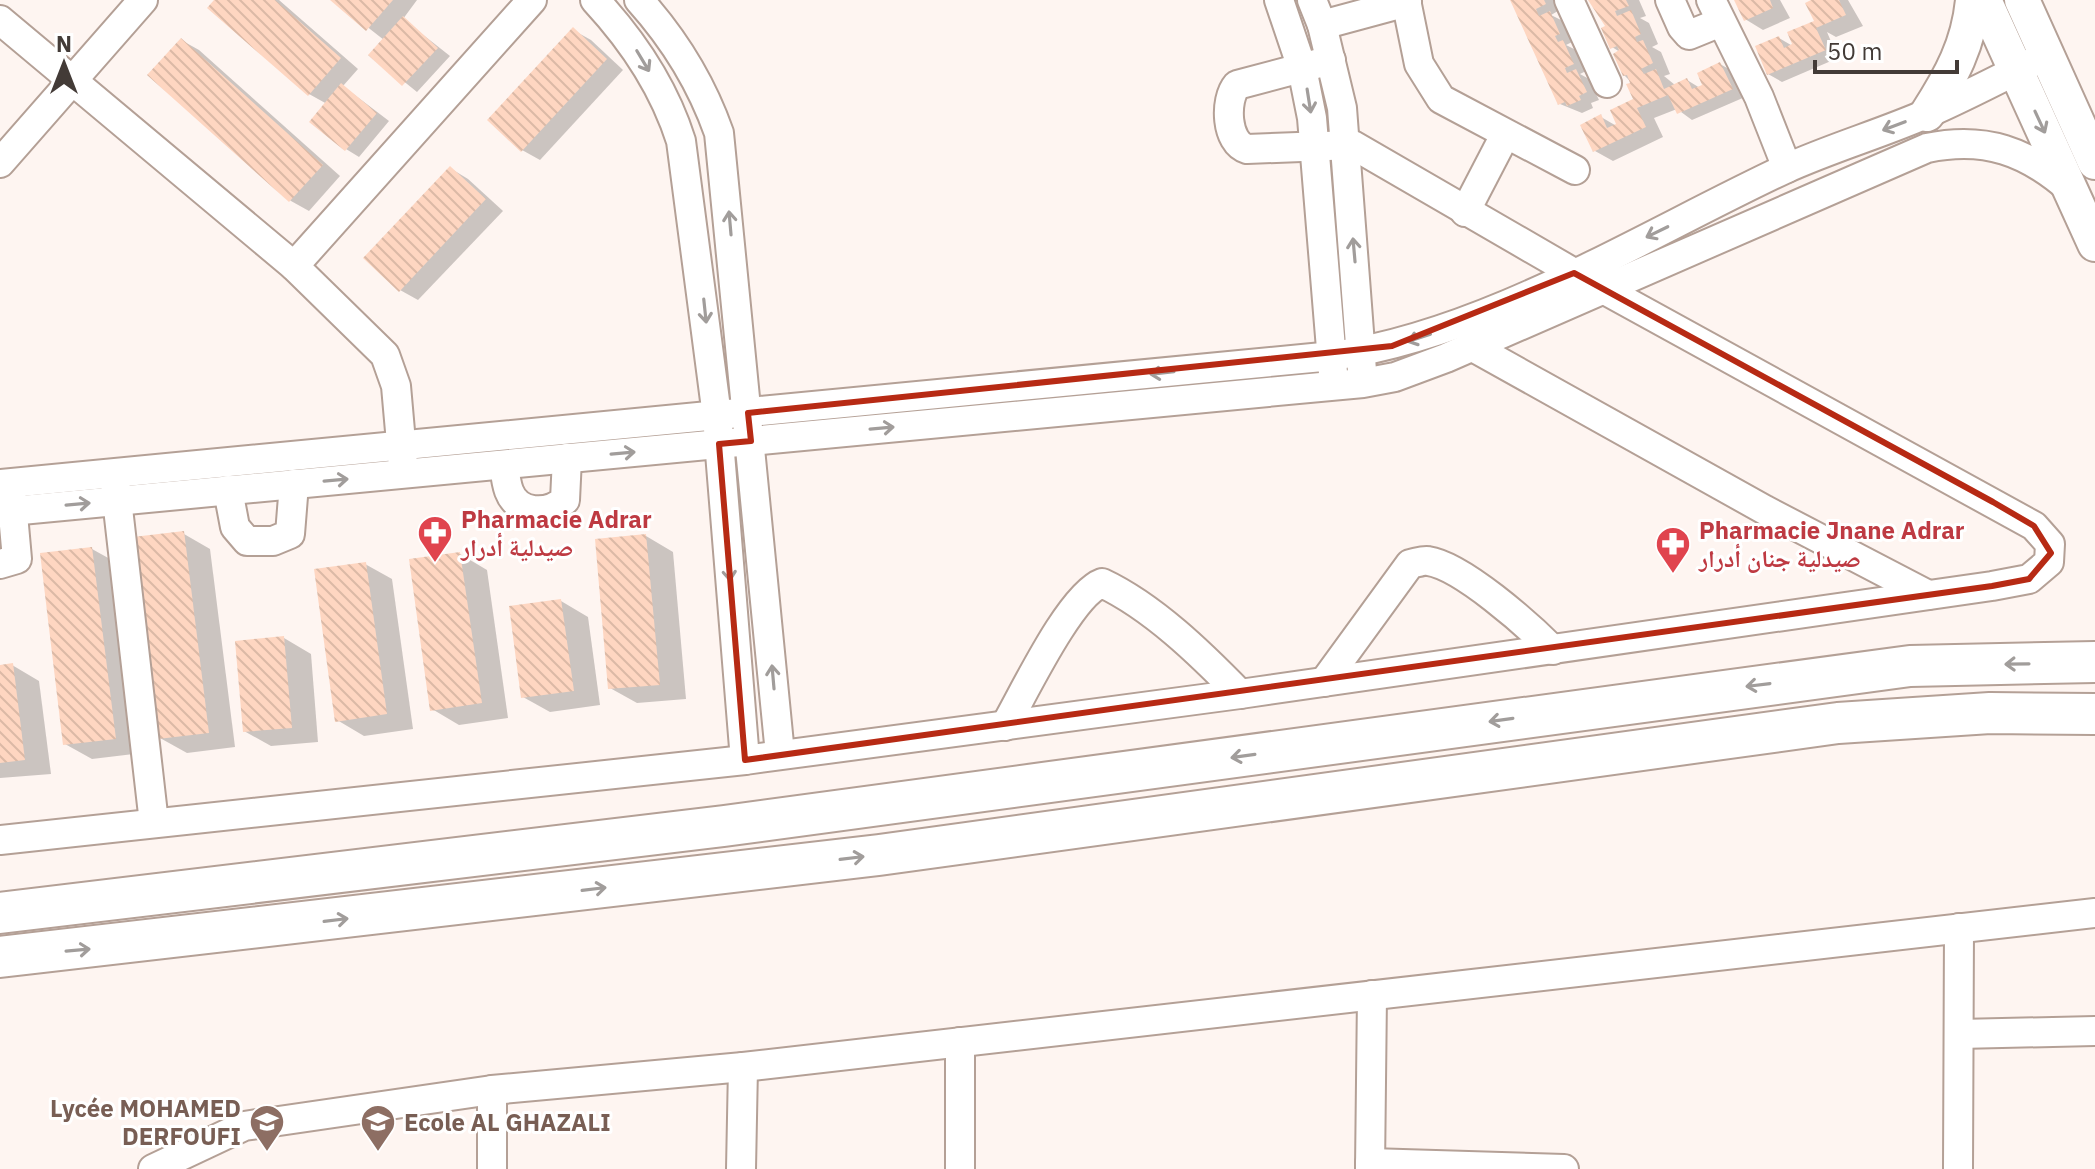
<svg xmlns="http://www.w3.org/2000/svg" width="2095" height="1169" viewBox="0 0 2095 1169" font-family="'IBM Plex Sans','Noto Naskh Arabic',sans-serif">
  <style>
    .shadow { fill: #0003 }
    .building { fill: url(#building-back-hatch) }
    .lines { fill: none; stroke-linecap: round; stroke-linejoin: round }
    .minor-casing { stroke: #b4a096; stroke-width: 32 }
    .major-casing { stroke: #b4a096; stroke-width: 38 }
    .highway-casing { stroke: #b4a096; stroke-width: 44 }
    .minor { stroke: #fff; stroke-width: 28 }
    .major { stroke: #fff; stroke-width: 34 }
    .highway { stroke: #fff; stroke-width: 40 }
    .oneway { stroke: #a19d9b }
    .marked { fill: none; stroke: #b72a14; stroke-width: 6; stroke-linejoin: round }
    .labels { text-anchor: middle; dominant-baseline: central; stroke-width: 6; stroke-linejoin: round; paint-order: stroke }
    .health-label { font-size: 24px; font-weight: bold; fill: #be3a42; stroke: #fff; text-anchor: start }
    .education-label { font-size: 24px; font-weight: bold; fill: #785e54; stroke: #fff; text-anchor: end }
  </style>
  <defs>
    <pattern id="building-back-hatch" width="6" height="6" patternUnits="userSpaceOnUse" patternTransform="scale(2)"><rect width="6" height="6" fill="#fed6c1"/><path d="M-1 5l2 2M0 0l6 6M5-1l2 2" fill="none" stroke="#dbb9a6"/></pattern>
  </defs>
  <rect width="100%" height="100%" fill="#fef5f1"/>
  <g class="shadow">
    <polygon points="217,0 279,0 358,69 343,86 389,121 359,157 346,149 327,104 309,94"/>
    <polygon points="333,0 417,0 403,19 450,56 417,92 371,55 384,40"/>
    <polygon points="1512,0 1553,0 1558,11 1551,15 1563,21 1572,42 1566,45 1576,50 1586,71 1580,74 1589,79 1599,100 1591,103 1593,108 1582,113 1560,104"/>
    <polygon points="1591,0 1639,0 1646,16 1640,18 1649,23 1658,44 1652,47 1661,52 1670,74 1664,76 1675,85 1687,80 1700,88 1720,64 1734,72 1745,97 1692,120 1677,109 1654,118 1663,137 1613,161 1595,151 1601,117 1620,128 1636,100 1633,84 1624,75 1620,52 1612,47 1607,27"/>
    <polygon points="1736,0 1780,0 1790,18 1763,30 1745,19"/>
    <polygon points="1811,0 1848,0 1863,26 1836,37 1827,32 1838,58 1782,82 1768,74 1779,38 1796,48 1790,34 1818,26"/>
    <polygon points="573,30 591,40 623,70 540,160 522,150"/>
    <polygon points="181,40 199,50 340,176 309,211 291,201 150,75"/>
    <polygon points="450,168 468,179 503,211 418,300 400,290"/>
    <polygon points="184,534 210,549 235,747 187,753 160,738"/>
    <polygon points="646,536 673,552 686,699 637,703 610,688"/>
    <polygon points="92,549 119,564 142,753 92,759 65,744"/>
    <polygon points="460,554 487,570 508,718 459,725 432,709"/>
    <polygon points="365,564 392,579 413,729 364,736 337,720"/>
    <polygon points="561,601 588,617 600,705 550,712 523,697"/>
    <polygon points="284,638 311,654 318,742 271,746 244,731"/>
    <polygon points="12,665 39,681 51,774 0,778 0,667"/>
  </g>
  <g class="building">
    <polygon points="214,0 275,0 341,58 308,96 207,8"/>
    <polygon points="330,0 393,0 366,31"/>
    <polygon points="1510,0 1544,0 1546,4 1536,9 1539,16 1550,11 1560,34 1555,36 1558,42 1563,40 1574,64 1565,68 1567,73 1576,69 1587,92 1579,96 1581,100 1567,106 1565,102 1558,105"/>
    <polygon points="1588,0 1626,0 1629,6 1615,11 1617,16 1631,10 1641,34 1635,37 1637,42 1643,40 1653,63 1641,69 1644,74 1656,69 1664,89 1687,78 1692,89 1702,85 1697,73 1720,62 1733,89 1677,114 1668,95 1637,108 1646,127 1593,152 1580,125 1601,114 1607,128 1616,124 1610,110 1633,99 1626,84 1630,83 1627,75 1623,76 1613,54 1619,50 1617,46 1610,49 1601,28 1605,26"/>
    <polygon points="1734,0 1770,0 1773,8 1744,21"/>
    <polygon points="1811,0 1839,0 1846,15 1816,28 1826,50 1767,75 1755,46 1779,36 1784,48 1792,44 1787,32 1814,21 1805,3"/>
    <polygon points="403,16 438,48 402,86 368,55"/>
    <polygon points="573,27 607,59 521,152 487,120"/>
    <polygon points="181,38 323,165 289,202 147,75"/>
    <polygon points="341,83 377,113 345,151 309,122"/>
    <polygon points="450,166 486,199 399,292 363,258"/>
    <polygon points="184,531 209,733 158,739 133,537"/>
    <polygon points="646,534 660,685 608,689 595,539"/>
    <polygon points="92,547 116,739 63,745 40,553"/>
    <polygon points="460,552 482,703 430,711 409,559"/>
    <polygon points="366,562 387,714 335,722 314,569"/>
    <polygon points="561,599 574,691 521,698 509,606"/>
    <polygon points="284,636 292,728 243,732 235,641"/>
    <polygon points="13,663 25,760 0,763 0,665"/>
  </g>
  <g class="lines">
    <defs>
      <g id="minor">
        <path d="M595 0C633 41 664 87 681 141L717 416 745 760"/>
        <path d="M639 0C675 40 701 82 719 133L780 754"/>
        <polyline points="1279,0 1302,68 1312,118 1333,373"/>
        <polyline points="1312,0 1322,25 1342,108 1362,371"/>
        <polyline points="1406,0 1419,64 1441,99 1575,170"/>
        <polyline points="1569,0 1607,83"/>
        <polyline points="1670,0 1682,27 1689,35 1721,22"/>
        <polyline points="1711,0 1759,97 1787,168"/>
        <polyline points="0,20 294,266 385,355 396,386 403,465"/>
        <polyline points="1322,25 1407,2"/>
        <polyline points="0,163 143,0"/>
        <polyline points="1465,212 1505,135"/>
        <polyline points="294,266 532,0"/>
        <polyline points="1473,347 1765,510 1928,595"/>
        <path d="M504 465C505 473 506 483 509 491 518 515 548 515 565 500L567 458"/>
        <polyline points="115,482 154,823"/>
        <path d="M0 484 1333 356C1488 334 1644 235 1785 169 1831 148 1880 134 1926 114 1963 98 1999 79 2035 61"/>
        <polyline points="228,490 235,527 247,541 273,541 290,534 294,484"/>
        <path d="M0 512 1363 383 1395 377 1446 358 1927 148C1985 136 2027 151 2071 190"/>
        <polyline points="0,564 17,559 11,492"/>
        <path d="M1324 682 1410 564C1416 563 1423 560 1428 561 1462 566 1528 625 1553 650"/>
        <path d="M1005 726C1024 693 1070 595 1102 583 1153 607 1201 654 1240 694"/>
        <path d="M0 840 745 760 1240 694 1992 586 2029 579 2049 562 2050 544 2034 526 1574 273 1353 145 1247 149C1226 143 1224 100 1237 85L1331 60"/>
        <polyline points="1959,1034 2095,1031"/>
        <polyline points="960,1042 960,1169"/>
        <polyline points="492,1090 492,1169"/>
        <polyline points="1370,1163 1564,1169"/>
        <polyline points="153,1169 244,1126 492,1090 743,1067 2095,913"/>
        <polyline points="741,1169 743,1067"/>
        <polyline points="1370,1169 1372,995"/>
        <polyline points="1958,1169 1959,928"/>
      </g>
      <g id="major">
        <polyline points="1984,0 2095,244"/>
        <polyline points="2022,0 2095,162"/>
        <path d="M1927 114C1951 77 1969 44 1973 0"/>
      </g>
      <g id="highway">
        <polyline points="0,913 724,826 1910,666 2095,662"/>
        <polyline points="0,957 879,855 1838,723 1990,713 2095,714"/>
      </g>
    </defs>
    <use href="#minor" class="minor-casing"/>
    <use href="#major" class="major-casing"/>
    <use href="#highway" class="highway-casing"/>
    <use href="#minor" class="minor"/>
    <use href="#major" class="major"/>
    <use href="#highway" class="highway"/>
  </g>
  <defs><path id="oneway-shaft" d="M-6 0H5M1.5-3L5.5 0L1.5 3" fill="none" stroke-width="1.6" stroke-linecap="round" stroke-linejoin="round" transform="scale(2)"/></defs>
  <g class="oneway">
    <use href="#oneway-shaft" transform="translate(643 61) rotate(59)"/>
    <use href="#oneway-shaft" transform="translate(1309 101) rotate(81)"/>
    <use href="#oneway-shaft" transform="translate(2040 122) rotate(65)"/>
    <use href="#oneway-shaft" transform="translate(1894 126) rotate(159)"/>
    <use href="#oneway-shaft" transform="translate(730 223) rotate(-95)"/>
    <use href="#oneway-shaft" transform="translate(1657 232) rotate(154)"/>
    <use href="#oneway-shaft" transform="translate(1354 250) rotate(-95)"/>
    <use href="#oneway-shaft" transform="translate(705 311) rotate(84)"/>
    <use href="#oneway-shaft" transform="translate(1419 338) rotate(162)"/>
    <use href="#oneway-shaft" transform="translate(1162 373) rotate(174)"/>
    <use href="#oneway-shaft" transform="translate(882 428) rotate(-5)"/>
    <use href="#oneway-shaft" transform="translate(623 453) rotate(-5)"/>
    <use href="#oneway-shaft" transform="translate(336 480) rotate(-5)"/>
    <use href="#oneway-shaft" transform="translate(78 504) rotate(-5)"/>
    <use href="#oneway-shaft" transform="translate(729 569) rotate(85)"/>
    <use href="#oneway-shaft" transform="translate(2017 664) rotate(179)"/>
    <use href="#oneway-shaft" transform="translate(773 677) rotate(-95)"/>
    <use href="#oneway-shaft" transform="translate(1758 685) rotate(173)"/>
    <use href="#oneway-shaft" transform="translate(1501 720) rotate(172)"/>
    <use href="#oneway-shaft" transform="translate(1243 756) rotate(172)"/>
    <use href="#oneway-shaft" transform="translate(852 858) rotate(-7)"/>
    <use href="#oneway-shaft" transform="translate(594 889) rotate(-7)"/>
    <use href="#oneway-shaft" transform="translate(336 920) rotate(-7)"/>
    <use href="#oneway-shaft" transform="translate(78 950) rotate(-5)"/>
  </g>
  <path class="marked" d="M1574 273 1993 502 2034 526 2051 553 2029 579 1992 586 745 760 719 444 751 441 748 413 1392 346Z"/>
  <defs>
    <symbol id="pharmacy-pin" viewBox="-11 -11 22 30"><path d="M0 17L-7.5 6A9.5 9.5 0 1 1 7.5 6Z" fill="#e0444e" stroke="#fff"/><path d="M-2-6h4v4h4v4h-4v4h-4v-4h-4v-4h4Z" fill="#fff"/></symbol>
    <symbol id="school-pin" viewBox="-11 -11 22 30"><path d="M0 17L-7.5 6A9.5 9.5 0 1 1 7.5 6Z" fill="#8d6e63" stroke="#fff"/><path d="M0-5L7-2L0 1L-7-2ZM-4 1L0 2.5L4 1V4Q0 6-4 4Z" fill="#fff"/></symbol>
  </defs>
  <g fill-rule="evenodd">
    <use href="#pharmacy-pin" x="415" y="513" width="40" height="54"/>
    <use href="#pharmacy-pin" x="1653" y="524" width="40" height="54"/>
    <use href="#school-pin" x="247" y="1102" width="40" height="54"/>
    <use href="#school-pin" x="358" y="1102" width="40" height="54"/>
  </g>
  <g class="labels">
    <g class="health-label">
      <text x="461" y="519">Pharmacie Adrar<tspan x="461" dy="28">صيدلية أدرار</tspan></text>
      <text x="1699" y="530">Pharmacie Jnane Adrar<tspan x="1699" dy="28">صيدلية جنان أدرار</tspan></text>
    </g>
    <g class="education-label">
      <text x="241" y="1108">Lycée MOHAMED<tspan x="241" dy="28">DERFOUFI</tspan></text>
      <text x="404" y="1122" text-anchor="start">Ecole AL GHAZALI</text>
    </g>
  </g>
  <g transform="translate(64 64)" stroke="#ffffff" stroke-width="6" paint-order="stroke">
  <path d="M0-6L14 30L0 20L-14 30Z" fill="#433b37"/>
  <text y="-12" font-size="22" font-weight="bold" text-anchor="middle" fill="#433b37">N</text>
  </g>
  <path d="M1815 60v12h142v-12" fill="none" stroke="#433b37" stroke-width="4"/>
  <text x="1827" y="60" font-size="24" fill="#433b37" stroke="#ffffff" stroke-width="6" paint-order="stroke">50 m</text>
</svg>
